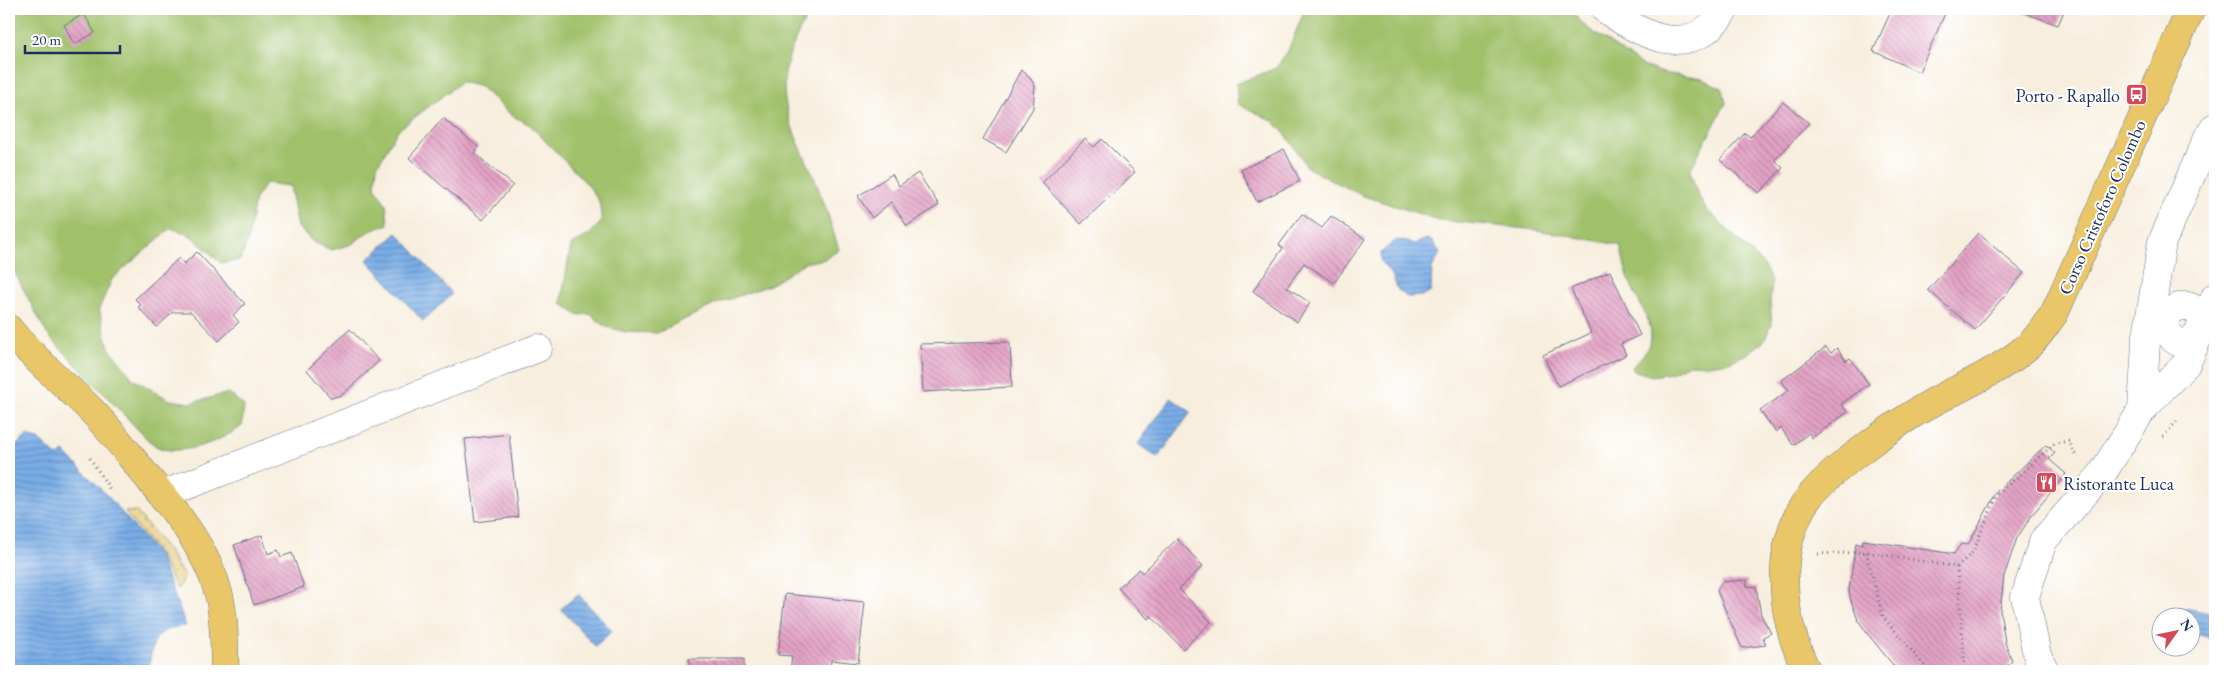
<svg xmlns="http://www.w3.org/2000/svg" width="2224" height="680" viewBox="0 0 2224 680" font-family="'EB Garamond',serif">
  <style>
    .green { fill: #a0c16a; stroke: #5e7864 }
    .sand { fill: url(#sand-dots); stroke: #84847e }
    .water { fill: url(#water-rules); stroke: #4a6ea2 }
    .building { fill: url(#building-back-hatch) }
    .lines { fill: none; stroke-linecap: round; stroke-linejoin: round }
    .minor-casing { stroke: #68728a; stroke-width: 29 }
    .major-casing { stroke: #68728a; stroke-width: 29 }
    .path { stroke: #68728a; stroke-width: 3; stroke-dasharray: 1 4; stroke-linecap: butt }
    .minor { stroke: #fff; stroke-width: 28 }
    .major { stroke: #e9c769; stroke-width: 28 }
    .labels { text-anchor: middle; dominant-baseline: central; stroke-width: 4; stroke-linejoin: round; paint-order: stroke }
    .poi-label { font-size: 18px; fill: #1b2f5e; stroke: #fff; text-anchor: end }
    .street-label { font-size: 18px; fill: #1b2f5e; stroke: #fff }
  </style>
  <defs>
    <pattern id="sand-dots" width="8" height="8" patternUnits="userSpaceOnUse" patternTransform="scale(1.25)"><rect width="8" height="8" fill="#eeda9e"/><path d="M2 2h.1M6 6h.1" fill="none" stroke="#ccbb8a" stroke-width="1.8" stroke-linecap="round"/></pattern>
    <pattern id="water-rules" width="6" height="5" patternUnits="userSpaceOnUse" patternTransform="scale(1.25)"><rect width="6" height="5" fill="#7aade6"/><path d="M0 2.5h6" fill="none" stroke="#638dbe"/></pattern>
    <pattern id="building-back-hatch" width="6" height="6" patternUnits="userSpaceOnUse" patternTransform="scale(1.25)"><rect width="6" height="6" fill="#e4a2c5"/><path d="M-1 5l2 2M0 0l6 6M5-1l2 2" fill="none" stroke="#b884a3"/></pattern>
  </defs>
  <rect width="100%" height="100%" fill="#fff"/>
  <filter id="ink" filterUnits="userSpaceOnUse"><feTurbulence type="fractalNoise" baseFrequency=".02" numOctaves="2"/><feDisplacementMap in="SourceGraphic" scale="10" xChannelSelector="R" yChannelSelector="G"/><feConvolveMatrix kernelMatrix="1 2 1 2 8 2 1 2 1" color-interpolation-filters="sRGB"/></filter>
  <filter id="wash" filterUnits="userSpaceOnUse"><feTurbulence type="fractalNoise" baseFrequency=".0096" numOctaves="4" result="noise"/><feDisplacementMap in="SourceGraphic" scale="20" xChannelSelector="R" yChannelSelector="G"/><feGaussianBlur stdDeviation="1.12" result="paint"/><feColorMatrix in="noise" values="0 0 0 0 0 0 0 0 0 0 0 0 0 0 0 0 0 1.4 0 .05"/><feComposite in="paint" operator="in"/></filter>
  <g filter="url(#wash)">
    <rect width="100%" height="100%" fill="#f7eedd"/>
    <g class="green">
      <path d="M9 9H190C207 16 220 18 237 9H811C798 33 784 59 784 87 784 121 805 154 817 185 826 206 832 228 839 250L825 259 804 263 770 285 716 304 657 333 626 332 606 327 590 314 577 315 561 303 571 245 589 235 602 221 599 201 588 185 530 125 511 115 481 87 461 82 398 130 377 166 375 187 386 204 388 224 368 232 352 244 332 250 313 242 298 227 290 186 266 183 255 199 248 240 240 260 221 263 191 236 171 228 112 279 99 309 109 348 133 379 170 400 190 403 229 393 244 406 242 426C223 440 185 456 160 448 156 447 151 442 147 439L47 334 9 262Z"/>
      <path d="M1305 9H1569L1586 27 1643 66 1663 73 1703 79 1722 88 1726 103 1690 170 1696 190 1705 208 1763 264 1772 282 1770 303 1772 324 1763 342 1747 354 1729 362 1709 365 1689 364 1671 373 1652 376 1633 370 1632 367C1668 333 1644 319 1630 282 1625 270 1623 257 1620 245L1537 230 1439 220 1361 195 1308 168 1287 136 1273 121 1238 104 1236 84 1276 68 1288 51Z"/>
    </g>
    <polygon class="sand" points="136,511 169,552 184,577 177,589 159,554 125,512"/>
    <g class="water">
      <polygon points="397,233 452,294 423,321 367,260"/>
      <polygon points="1427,239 1433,242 1440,253 1432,268 1431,292 1421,296 1407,297 1398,290 1392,275 1381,262 1381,253 1392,243 1398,240 1415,244"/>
      <polygon points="1171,398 1191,412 1158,458 1138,444"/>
      <path d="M27 436 38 439 57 457 64 452 106 494 159 556 186 626C155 627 151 643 149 671H9V437L17 445Z"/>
      <polygon points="578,594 612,631 595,646 561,609"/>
      <polygon points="2180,607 2215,614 2215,639 2192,633 2192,618 2178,617"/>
    </g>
    <g id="blocks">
      <g class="building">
        <polygon points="1892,9 1947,9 1919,72 1873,51"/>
        <polygon points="2013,9 2065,9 2058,25"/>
        <polygon points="84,14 95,33 74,44 64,25"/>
        <polygon points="1021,70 1029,76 1035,86 1033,108 1006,152 983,139"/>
        <polygon points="1783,102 1809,123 1775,160 1783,168 1759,193 1720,160 1745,133 1750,137"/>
        <polygon points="443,118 478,147 474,153 513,185 483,220 409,158"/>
        <polygon points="1085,139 1094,147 1102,139 1135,172 1081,224 1042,183"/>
        <polygon points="1284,149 1300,181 1257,202 1241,170"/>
        <polygon points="918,173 939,205 907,226 891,202 872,218 858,196 892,174 899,186"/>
        <polygon points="1302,214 1322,228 1331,216 1365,239 1334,283 1304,263 1287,287 1310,303 1297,322 1253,291 1283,248 1279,245"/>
        <polygon points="1978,233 2024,273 1975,330 1928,290"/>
        <polygon points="197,252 245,304 233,315 239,322 219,341 191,312 173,312 157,327 138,307 141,305 135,299 179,258 184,264"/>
        <polygon points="1610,271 1640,335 1621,344 1626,355 1558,386 1543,355 1591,333 1571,289"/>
        <polygon points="350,329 379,361 342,395 331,398 307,370"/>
        <polygon points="1010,342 1012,387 923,392 920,344"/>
        <polygon points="1826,347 1831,353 1837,348 1846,361 1850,358 1869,384 1841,404 1848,412 1812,438 1809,433 1793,445 1781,428 1776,432 1760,411 1789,390 1781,381"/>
        <polygon points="509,434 518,517 475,522 465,439"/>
        <polygon points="2046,445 2055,453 2049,459 2066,474 2032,515 2017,538 2004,576 2000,611 2005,642 2012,661 2007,666 2010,671 1898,671 1866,632 1858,620 1851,601 1849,590 1856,543 1862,545 1863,540 1954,554 1961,544 1968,545 1997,491"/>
        <polygon points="262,535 268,554 278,550 281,557 292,553 304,587 254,605 234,545"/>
        <polygon points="1177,539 1203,566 1179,589 1211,622 1183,649 1151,616 1148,619 1118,588 1139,569 1142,573"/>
        <polygon points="1747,580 1747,586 1756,587 1761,615 1771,633 1763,637 1766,645 1742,648 1717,591 1722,582"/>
        <polygon points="785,594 865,602 858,663 831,660 830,671 790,671 792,656 778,655"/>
        <polygon points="689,659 744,659 744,671 690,671"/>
      </g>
    </g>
  </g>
  <g filter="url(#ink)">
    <use href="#blocks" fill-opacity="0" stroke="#68728a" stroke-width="1"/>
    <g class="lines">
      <defs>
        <g id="minor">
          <path d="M1605 9C1645 38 1692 61 1725 9"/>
          <path d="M2202 325C2198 289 2150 311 2170 335 2192 364 2209 311 2215 297"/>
          <polyline points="2142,410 2146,342 2162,242 2208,137 2215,127"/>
          <polyline points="162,495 538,348"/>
          <polyline points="2045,671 2037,655 2025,597 2043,541 2102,474 2142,410 2186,364 2201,331"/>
        </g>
        <g id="major">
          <path d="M9 329C33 359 63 382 90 409 110 429 127 452 144 473 174 510 207 548 219 595 225 620 224 646 225 671"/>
          <path d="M1807 671C1782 622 1775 561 1800 511 1816 478 1898 422 1930 404 1964 385 1998 372 2028 346 2038 338 2046 324 2054 314L2191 9"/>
        </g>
      </defs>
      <use href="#minor" class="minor-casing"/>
      <use href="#major" class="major-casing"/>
      <g class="path">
        <polyline points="2163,437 2177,421"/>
        <polyline points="90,458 111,491"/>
        <polyline points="1866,552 1883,617 1929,671"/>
        <polyline points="1818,554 1866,552 1957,567 1973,552 1997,495 2055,443 2069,441 2077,458"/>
        <polyline points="1957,567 1965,668 1962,671"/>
      </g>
      <use href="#minor" class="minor"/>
      <use href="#major" class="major"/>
    </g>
  </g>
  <defs>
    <symbol id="bus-square" viewBox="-11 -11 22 22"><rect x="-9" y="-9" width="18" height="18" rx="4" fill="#d1495b" stroke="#fff"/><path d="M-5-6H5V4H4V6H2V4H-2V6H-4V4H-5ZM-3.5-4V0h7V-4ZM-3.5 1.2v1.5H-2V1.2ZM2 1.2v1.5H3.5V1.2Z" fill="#fff"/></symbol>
    <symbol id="restaurant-square" viewBox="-11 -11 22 22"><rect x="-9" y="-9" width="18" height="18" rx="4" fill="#d1495b" stroke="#fff"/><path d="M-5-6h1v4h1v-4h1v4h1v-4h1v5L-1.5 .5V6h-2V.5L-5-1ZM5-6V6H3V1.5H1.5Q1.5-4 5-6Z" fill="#fff"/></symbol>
  </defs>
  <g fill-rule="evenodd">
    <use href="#bus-square" x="2124" y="82" width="25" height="25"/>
    <use href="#restaurant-square" x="2034" y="470" width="25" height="25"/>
  </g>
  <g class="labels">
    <g class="poi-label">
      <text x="2120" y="95">Porto - Rapallo</text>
      <text x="2063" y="483" text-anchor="start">Ristorante Luca</text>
    </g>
    <g class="street-label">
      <text transform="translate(2102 207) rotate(-66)">Corso Cristoforo Colombo</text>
    </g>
  </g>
  <rect width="2224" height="680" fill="none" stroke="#fff" stroke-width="30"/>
  <g transform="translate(2176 632) rotate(57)"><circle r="24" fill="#ffffff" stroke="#a4acbf"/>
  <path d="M0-4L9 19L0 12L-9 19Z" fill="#d1495b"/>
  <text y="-8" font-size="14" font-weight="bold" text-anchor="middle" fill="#1b2f5e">N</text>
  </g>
  <path d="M25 45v8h95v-8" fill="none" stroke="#1b2f5e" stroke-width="2.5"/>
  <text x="32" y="45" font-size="15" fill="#1b2f5e" stroke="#ffffff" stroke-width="4" paint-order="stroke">20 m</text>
</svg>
